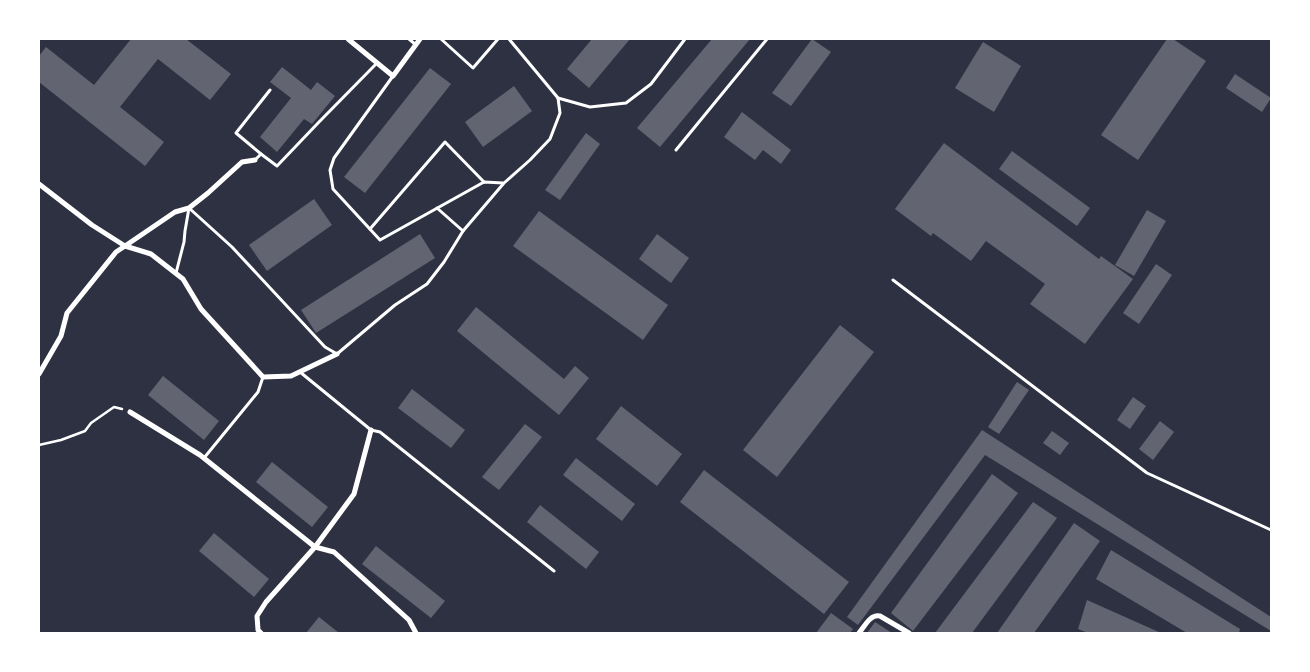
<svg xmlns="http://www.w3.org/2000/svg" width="1310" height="672" viewBox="0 0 1310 672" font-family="'IBM Plex Serif',serif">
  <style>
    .building { fill: #626471 }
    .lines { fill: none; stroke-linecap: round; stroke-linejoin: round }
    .path { stroke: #fff; stroke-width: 2.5 }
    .service { stroke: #fff; stroke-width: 3 }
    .minor { stroke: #fff; stroke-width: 5 }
  </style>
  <rect width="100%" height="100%" fill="#2d3142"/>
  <g class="building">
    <polygon points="131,39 186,39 231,74 210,100 158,59 120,107 164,142 145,166 39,82 39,56 46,47 94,85"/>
    <polygon points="592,39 630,39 589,88 567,69"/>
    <polygon points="712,39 750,39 660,147 637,128"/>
    <polygon points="812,39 831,52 791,106 772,93"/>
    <polygon points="1167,39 1173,39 1206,61 1138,160 1101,135"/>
    <polygon points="983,42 1021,66 994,112 955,88"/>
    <polygon points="282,67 311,90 317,82 335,96 312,124 304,119 277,152 260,137 291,98 270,82"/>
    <polygon points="430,68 451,84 365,193 344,177"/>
    <polygon points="1235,74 1271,98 1262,112 1226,88"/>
    <polygon points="514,86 532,111 483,147 465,122"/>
    <polygon points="742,112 791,150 781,164 763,150 755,160 724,137"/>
    <polygon points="586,133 600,144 560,200 545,190"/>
    <polygon points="944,143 1099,259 1101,256 1133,279 1085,344 1030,304 1045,284 986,241 971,261 933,233 931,236 895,209"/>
    <polygon points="1012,151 1090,208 1077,226 999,169"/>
    <polygon points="314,199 332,225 267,271 249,245"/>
    <polygon points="1147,210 1166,221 1134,276 1115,265"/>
    <polygon points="539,211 668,305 643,340 513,246"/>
    <polygon points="420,234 435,258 316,333 301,310"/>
    <polygon points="657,234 689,258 671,283 639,259"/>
    <polygon points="1156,264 1172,275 1139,324 1123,313"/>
    <polygon points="476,307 564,379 575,366 589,378 559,415 457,331"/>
    <polygon points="840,325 874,352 777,477 743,450"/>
    <polygon points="163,376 219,421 204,440 148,395"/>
    <polygon points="1017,382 1029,390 999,434 988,427"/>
    <polygon points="412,389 465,430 451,448 398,408"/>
    <polygon points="1133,397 1146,406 1130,429 1117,420"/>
    <polygon points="621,406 682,454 657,486 596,439"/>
    <polygon points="1160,421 1174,432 1153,460 1139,449"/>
    <polygon points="525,424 542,437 499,490 482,477"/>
    <polygon points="982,430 1271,617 1271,631 985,455 858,625 847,617"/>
    <polygon points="1052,431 1069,443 1060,455 1043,443"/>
    <polygon points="576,458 635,504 622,521 563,475"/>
    <polygon points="272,462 328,507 312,527 256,482"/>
    <polygon points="704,470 849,582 824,614 680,502"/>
    <polygon points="992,474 1018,493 913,631 891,613"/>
    <polygon points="1033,502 1057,518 972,633 935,633"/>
    <polygon points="540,505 599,552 586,569 527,522"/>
    <polygon points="1074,523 1100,541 1034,633 997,633"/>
    <polygon points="214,533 269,579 254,597 199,551"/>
    <polygon points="376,546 445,601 431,618 362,564"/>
    <polygon points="1111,550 1240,629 1239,633 1187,633 1096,579"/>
    <polygon points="1087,600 1161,633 1088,633 1078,629"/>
    <polygon points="831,613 853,629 850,633 816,633"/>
    <polygon points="319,617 339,633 306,633"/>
    <polygon points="875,622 892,633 867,633"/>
  </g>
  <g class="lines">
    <polyline class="path" points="39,445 61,440 85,431 91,423 114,407 122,409"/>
    <g class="service">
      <polyline points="409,39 416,45"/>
      <polyline points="441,39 473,68 498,39"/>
      <polyline points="509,39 558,98 590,107 626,103 651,84 685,39"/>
      <polyline points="393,76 334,158 330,170 333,189 380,240 484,182 503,183"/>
      <polyline points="676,150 767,39"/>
      <polyline points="261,154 236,133 270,90"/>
      <polyline points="255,160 261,154 277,166 319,122 377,63"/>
      <polyline points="189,208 232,247 325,347 337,354 395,305 427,284 444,262 463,231 504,183 530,160 550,139 560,113 558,98"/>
      <polyline points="437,208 463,231"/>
      <polyline points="370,229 445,142 484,182"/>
      <polyline points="176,273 184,242 185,231 189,208"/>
      <polyline points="893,280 1147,473 1271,530"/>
      <polyline points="300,372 371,430 380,432 554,571"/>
      <polyline points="204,458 258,392 263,377"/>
    </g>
    <g class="minor">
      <polyline points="348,39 393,76 420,39"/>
      <polyline points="39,184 92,225 125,246 151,254 183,279 201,309 263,377 291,376 337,354"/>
      <polyline points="39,374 61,336 67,313 116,252 125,246 175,212 189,208 208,193 242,162 255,160"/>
      <polyline points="130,412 200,455 315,547 334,552 409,620 416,633"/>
      <polyline points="261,633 258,630 257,616 266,602 315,547 354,494 371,430"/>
      <path d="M859 633C865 626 870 614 880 616L909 633"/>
    </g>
  </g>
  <rect width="1310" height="672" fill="none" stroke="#ffffff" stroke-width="80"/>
</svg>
